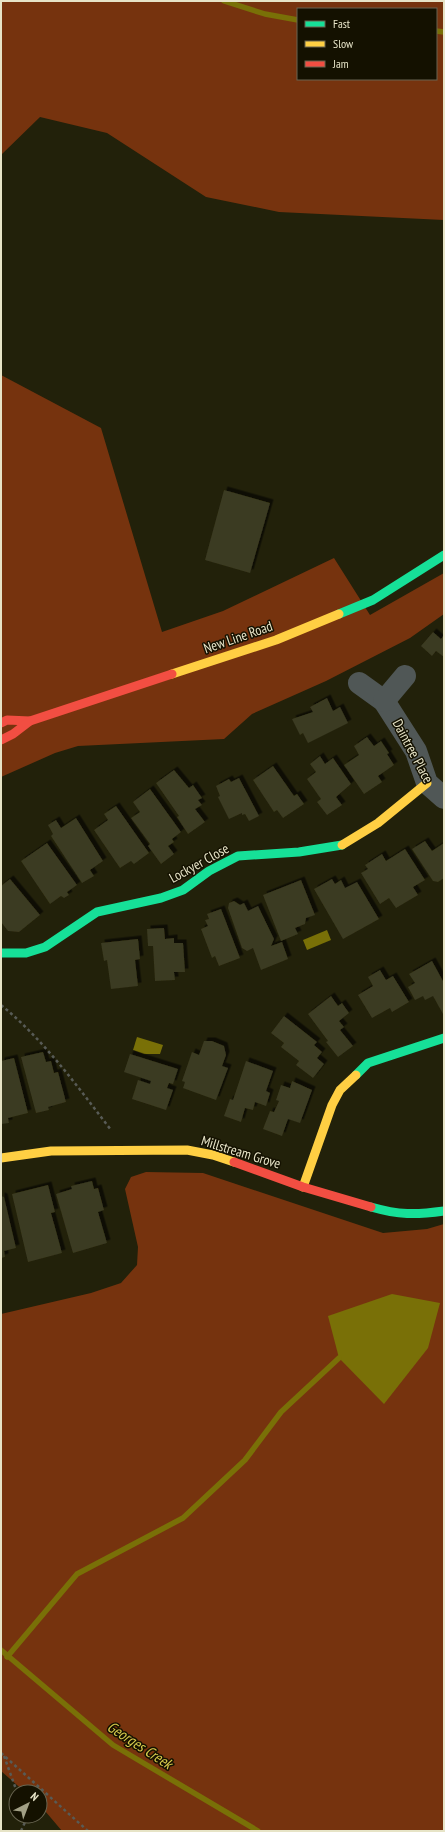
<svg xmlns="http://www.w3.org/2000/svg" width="445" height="1832" viewBox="0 0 445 1832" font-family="'PT Sans Narrow',sans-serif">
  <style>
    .forest { fill: #76330e; fill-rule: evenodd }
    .water { fill: #797007 }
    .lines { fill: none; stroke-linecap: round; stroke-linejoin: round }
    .stream { stroke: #797007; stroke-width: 5.5 }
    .building { fill: #3b3a20; filter: url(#shadow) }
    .path { stroke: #585b56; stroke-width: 2.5; stroke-dasharray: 3 3; stroke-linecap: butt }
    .street { stroke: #505756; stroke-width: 22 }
    .fast { stroke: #16e098; stroke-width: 9 }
    .slow { stroke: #ffcf43; stroke-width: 9 }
    .jam { stroke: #f24e42; stroke-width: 9 }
    .labels { text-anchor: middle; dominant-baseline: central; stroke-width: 3; stroke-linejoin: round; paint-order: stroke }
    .street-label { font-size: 14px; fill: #e7e4c7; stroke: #141100 }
    .water-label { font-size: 15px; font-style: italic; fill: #d8cb4b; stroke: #141100 }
  </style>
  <defs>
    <filter id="shadow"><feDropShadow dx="3.5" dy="-3.5" stdDeviation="0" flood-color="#0009"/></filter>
  </defs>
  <rect width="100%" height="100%" fill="#22210a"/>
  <g class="forest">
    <path d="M1 1H444V220L279 212 206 197 107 133 40 117 1 155ZM298 9H436V79H298Z"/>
    <polygon points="1,375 101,428 162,632 223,611 334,558 370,615 444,573 444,614 410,638 326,681 252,714 224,739 78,746 55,753 1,777"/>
    <polygon points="146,1172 203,1173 383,1233 427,1229 444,1224 444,1831 62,1831 40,1805 40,1792 25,1792 1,1771 1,1314 91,1293 121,1283 137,1265 138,1247 125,1189 131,1177"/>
  </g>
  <g class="water">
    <polygon points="327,930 331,940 307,950 303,940"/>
    <polygon points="137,1037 163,1045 160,1054 144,1054 133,1050"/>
    <polygon points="392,1294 440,1303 428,1348 384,1404 339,1358 328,1316"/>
  </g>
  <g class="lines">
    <g class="stream">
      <polyline points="224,1 265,14 298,20"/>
      <polyline points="436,31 444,32"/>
      <polyline points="1,1650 113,1745 258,1831"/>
      <polyline points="7,1657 77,1574 183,1518 245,1460 281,1412 339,1358"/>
    </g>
  </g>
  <g class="building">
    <polygon points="224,490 270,503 250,573 205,560"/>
    <polygon points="433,632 441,639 444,635 444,657 436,651 432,656 421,646"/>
    <polygon points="327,698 333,711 340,707 348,723 308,743 303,733 300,735 292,719 313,712 310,707"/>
    <polygon points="367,737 374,746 381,741 389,753 387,754 394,765 378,776 382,782 364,794 344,765 359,755 354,746"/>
    <polygon points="320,756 325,764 333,758 351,784 336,797 342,805 327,815 317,802 321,799 307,779 316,772 310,764"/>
    <polygon points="273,766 294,796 297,794 304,804 283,818 277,810 274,812 253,780"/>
    <polygon points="174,770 189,788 193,785 202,798 198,800 202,805 195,809 205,822 188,834 177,817 179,816 156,783"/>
    <polygon points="239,778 259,816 249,821 245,814 242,815 242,813 229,819 218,797 220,796 216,786 229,779 231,782"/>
    <polygon points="150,789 181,832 172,839 174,842 168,846 174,854 161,864 148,846 150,844 131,818 140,812 133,802"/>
    <polygon points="116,806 149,853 134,864 131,861 120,868 94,830 108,820 104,814"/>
    <polygon points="76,818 103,861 90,870 94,876 82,883 51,836 53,834 48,825 56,820 61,828"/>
    <polygon points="425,841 432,851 444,843 444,878 438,882 433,881 412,849"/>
    <polygon points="47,843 77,885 67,892 69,895 64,898 61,896 50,904 21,861"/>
    <polygon points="405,849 425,880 413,887 418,895 396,908 389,898 380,904 361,873 368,869 365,865 382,854 386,861"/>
    <polygon points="10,879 40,915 19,932 8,931 1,922 1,886"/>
    <polygon points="332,879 335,884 341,880 345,888 357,882 379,919 343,939 314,889"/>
    <polygon points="301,880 315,915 306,918 305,924 295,928 298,934 281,941 263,895"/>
    <polygon points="234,901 240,905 244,903 248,911 258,906 274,939 271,946 282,942 288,959 261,970 253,948 247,951 242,948 228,908 229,903"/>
    <polygon points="221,909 240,958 219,966 215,956 212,958 201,929 208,926 205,920 209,919 207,914"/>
    <polygon points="164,928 165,939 174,938 174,943 183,943 185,972 174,972 175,980 155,981 153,946 148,946 147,929"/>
    <polygon points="138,939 140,959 135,960 138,986 111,989 107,960 104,961 101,943"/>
    <polygon points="432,961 444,983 444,1013 443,1014 433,996 425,1000 423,996 415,1000 408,987 415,983 409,974"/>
    <polygon points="380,970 386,980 393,976 409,1002 392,1012 390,1008 372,1018 358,995 373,986 368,977"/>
    <polygon points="331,996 338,1006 342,1003 349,1013 339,1021 344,1027 340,1030 353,1046 338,1057 326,1042 328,1041 308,1014"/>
    <polygon points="284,1016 317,1042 314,1045 322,1052 317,1058 324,1064 313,1078 296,1065 299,1061 281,1047 284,1043 271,1033"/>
    <polygon points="204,1041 212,1041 224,1046 226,1055 222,1066 228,1068 216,1100 183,1088 185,1082 182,1081 192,1052 199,1055"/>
    <polygon points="43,1052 46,1062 51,1061 54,1073 58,1072 66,1102 48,1107 49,1110 36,1113 21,1057"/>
    <polygon points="130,1054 178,1069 173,1084 169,1083 167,1088 173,1090 166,1110 132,1099 138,1080 150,1084 151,1081 124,1072"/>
    <polygon points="14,1058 28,1113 8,1118 9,1123 1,1124 1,1061"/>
    <polygon points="246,1061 273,1071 266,1091 270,1093 266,1106 255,1102 253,1110 245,1108 241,1122 224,1116 230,1099 233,1100"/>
    <polygon points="292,1081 312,1090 300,1123 288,1119 282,1136 263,1129 270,1111 274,1112 279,1101 276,1100 281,1085 290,1088"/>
    <polygon points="92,1181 94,1189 98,1188 104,1210 98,1212 107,1243 73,1253 56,1194 72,1189 71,1186"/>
    <polygon points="48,1185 55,1212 51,1213 62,1253 28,1262 12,1194"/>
    <polygon points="1,1196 4,1197 16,1248 4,1251 5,1257 1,1258"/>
  </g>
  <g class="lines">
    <g class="path">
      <path d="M1 1005C45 1041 77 1086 111 1130"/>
      <polyline points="1,1753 88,1831"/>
      <polyline points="4,1756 17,1792"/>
      <polyline points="21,1831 26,1820 25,1816"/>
    </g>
    <g class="street">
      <polyline points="359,683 384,701 416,751 427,783 444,798"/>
      <polyline points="384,701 405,676"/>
    </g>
    <g class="fast">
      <polyline points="339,614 373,600 444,555"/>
      <polyline points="1,953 26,953 45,947 97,912 161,898 183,890 209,871 238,856 299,852 342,845"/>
      <polyline points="356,1075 368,1063 444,1038"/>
      <path d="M371 1207C399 1215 415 1215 444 1211"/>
    </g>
    <g class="slow">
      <polyline points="172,674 276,640 339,614"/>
      <polyline points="342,845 378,823 427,783"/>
      <polyline points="1,1158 51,1151 187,1150 213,1155 234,1162"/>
      <polyline points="303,1187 332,1105 340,1090 356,1075"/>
    </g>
    <g class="jam">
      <polyline points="1,723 7,720 30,721"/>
      <polyline points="1,740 13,734 30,721 172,674"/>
      <polyline points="234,1162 303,1187 371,1207"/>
    </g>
  </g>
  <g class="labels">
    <g class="street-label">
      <text transform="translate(238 637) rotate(-19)">New Line Road</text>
      <text transform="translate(413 751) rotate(62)">Daintree Place</text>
      <text transform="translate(199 863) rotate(-29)">Lockyer Close</text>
      <text transform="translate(241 1152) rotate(17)">Millstream Grove</text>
    </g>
    <g class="water-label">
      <text transform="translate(140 1745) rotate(33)">Georges Creek</text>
    </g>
  </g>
  <rect width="445" height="1832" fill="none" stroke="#e7e4c7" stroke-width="4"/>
  <rect x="297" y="8" width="140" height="72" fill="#141100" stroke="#686550"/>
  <rect x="305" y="21" width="20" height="6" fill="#16e098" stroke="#686550"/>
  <text x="333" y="28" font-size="12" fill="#e7e4c7">Fast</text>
  <rect x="305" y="41" width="20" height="6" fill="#ffcf43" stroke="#686550"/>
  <text x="333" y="48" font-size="12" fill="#e7e4c7">Slow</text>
  <rect x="305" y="61" width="20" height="6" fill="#f24e42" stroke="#686550"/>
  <text x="333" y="68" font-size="12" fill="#e7e4c7">Jam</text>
  <g transform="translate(28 1804) rotate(42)"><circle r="19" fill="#141100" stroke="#686550"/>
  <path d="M0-3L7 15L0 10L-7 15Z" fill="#a2a085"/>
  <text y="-6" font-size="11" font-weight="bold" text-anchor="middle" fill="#e7e4c7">N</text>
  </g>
</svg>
